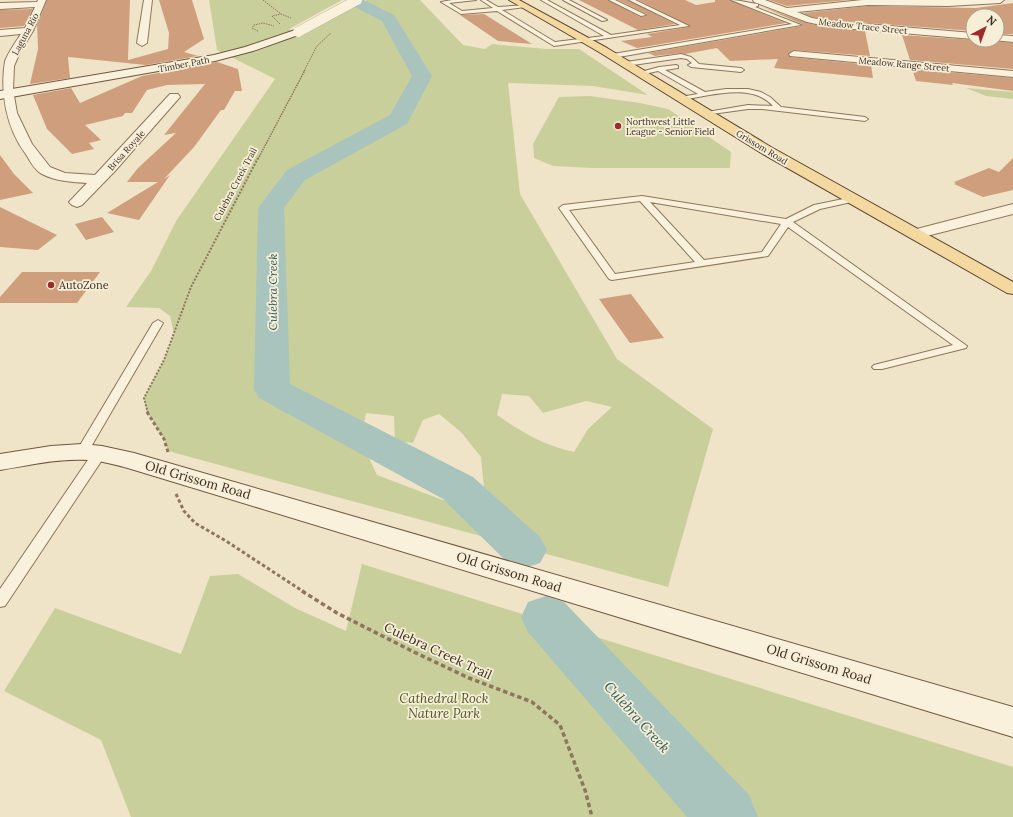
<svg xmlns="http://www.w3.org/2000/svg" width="1013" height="817" viewBox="0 0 1013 817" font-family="Lora,serif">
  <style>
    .green { fill: #c9cf9b; fill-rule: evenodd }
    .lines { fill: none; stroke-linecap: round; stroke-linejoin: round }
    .river { fill: #a9c4bc; fill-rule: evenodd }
    .building { fill: #cf9f7d }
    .lane-casing { stroke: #8d765c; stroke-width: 2 }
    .street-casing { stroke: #8d765c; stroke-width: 2 }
    .secondary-casing { stroke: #6f573f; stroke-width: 2 }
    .primary-casing { stroke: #5b4430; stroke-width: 2 }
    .path-far4 { stroke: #8d765c; stroke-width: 1; stroke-dasharray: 1.5 1; stroke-linecap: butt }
    .path-far3 { stroke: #8d765c; stroke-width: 1.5; stroke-dasharray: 1.5 1; stroke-linecap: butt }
    .path-far2 { stroke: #8d765c; stroke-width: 2; stroke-dasharray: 2 1.5; stroke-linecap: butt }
    .path-far1 { stroke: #8d765c; stroke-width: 3; stroke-dasharray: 3.5 2.5; stroke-linecap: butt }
    .path { stroke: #8d765c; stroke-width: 3.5; stroke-dasharray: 4.5 3; stroke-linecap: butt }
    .lane { fill: #faf1dc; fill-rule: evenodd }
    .street { fill: #faf1dc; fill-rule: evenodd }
    .secondary { fill: #faf1dc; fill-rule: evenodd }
    .primary { fill: #f3d9a0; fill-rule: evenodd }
    .secondary-bridge-casing { stroke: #6f573f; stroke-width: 10; stroke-linecap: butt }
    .secondary-bridge { stroke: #faf1dc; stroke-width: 10 }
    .poi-dot { fill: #9e2a2b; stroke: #f7eed8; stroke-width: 1.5 }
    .labels { text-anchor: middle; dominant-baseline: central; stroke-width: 3.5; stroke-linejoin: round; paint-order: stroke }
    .far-street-label { font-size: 9px; fill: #3d2e20; stroke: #f7eed8 }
    .far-poi-label { font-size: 9px; fill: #3d2e20; stroke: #f7eed8; text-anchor: start }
    .poi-label { font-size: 11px; fill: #3d2e20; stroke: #f7eed8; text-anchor: start }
    .water-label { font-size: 12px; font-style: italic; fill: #2f5d5a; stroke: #f7eed8 }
    .near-street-label { font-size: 13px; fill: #3d2e20; stroke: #f7eed8 }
    .near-park-label { font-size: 13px; font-style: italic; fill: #4d5a26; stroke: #f7eed8 }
    .near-water-label { font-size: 14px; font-style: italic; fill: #2f5d5a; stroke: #f7eed8 }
  </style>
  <rect width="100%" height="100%" fill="#f0e4c8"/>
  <g class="green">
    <path d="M209 0H342L289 29 303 35 367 0H420L463 45 485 49 492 44 546 49H579L648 95 593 86 508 83 520 194 617 359 713 429 668 587 168 451 164 439 146 410 144 398 164 360 174 334 170 316 159 308 126 307 151 271 176 221 275 79 217 50ZM502 394 529 396 543 413 586 401 612 407 588 429 574 452C545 446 521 432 497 415ZM366 413 394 416 395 441 413 443 423 420 439 414 461 432 481 457 484 488 448 502 377 475 361 441Z"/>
    <polygon points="966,88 1013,92 1013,99 986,96"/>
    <polygon points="590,96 640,103 668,109 731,152 730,168 592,168 553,166 534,158 533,144 559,97"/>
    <polygon points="362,564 1013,767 1013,817 131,817 101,740 4,691 55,608 181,654 210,576 238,574 295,608 346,631"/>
  </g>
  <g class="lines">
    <g class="river">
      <polygon points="345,0 364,0 394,15 432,76 407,124 305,180 284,208 290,384 473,477 540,537 547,550 540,563 524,568 508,563 443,499 259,398 254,390 258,208 287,170 390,115 412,76 382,21 347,3"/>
      <polygon points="546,596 564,602 749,795 758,817 687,817 528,632 521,617 528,602"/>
    </g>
  </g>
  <g class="building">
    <polygon points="47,0 130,0 128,60 168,49 169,33 159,0 192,0 204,39 184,52 198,56 146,65 68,57 70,78 30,84 38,49 37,25"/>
    <polygon points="579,0 608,0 640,17 647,16 647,14 618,0 628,0 675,24 638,30"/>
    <polygon points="638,0 685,0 696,5 715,2 715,0 730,0 786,23 637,48 621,41 652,37 647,34 689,27 690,26"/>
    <polygon points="769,0 848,0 787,6"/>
    <polygon points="1013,3 1013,34 997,34 997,16 973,16 973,31 830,20 812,17 803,13 868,6 976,8"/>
    <polygon points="760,6 807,23 830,28 865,31 870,56 794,50 788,55 790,57 871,65 873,78 774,68 778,59 730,61 717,48 685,54 681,53 655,56 648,53 802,26 802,24"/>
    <polygon points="33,9 24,26 0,28 0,10"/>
    <polygon points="484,14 532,44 498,41 460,15"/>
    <polygon points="902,35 973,40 992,40 993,41 1013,43 1013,69 910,60"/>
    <polygon points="217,62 238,69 242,91 235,91 224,110 221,110 194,147 164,179 170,175 139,220 107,213 158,182 127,182 138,168 176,133 164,135 205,84 167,85 147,90 132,113 125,113 123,116 85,125 101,140 89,143 94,149 72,154 47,129 33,95 71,88 80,103 142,76"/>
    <polygon points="912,69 1013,78 1013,91 952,83 953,85 916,81"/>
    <polygon points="0,155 14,174 33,193 0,200"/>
    <polygon points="1013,158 1013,190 983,197 954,184 956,183 954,182 989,168 999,172"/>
    <polygon points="0,207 57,235 38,250 0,247"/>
    <polygon points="102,217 114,232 86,240 75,224"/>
    <polygon points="22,272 100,272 77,303 0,303 0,297"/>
    <polygon points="631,294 664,338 630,343 599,299"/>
  </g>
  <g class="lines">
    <defs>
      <g id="lane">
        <polygon points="452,0 476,0 449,3 462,11 493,8 481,0 486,0 498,7 527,5 525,7 502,10 555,42 604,36 541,0 547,0 611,35 680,25 629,0 635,0 689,26 554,46 497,11 461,14 441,2"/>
        <polygon points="563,0 569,0 607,20 602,21"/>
        <polygon points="609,0 615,0 646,15 641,16"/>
        <path d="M731 0C740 0 748 3 758 4V6L755 7 801 25 613 58 610 56 613 54 792 24Z"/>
        <polygon points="681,54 691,57 699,64 741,68 744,70 741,72 691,67 688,65 692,63 687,59 681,58 626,66 623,64 626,62"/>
        <path d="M676 65 678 66V68L665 70 705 92 726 89H748L761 92 770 97 781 107 865 117 868 119 865 121 762 109H748L705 115 704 114 707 112 748 105 773 106C752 82 709 96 682 100L679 98 680 97 698 94 658 71 640 75 637 73 659 67Z"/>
        <path d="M642 196 786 219 814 205 853 197H856L857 199 856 201 820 209 793 222 967 346 966 348 882 369H874L872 367 874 365 953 345 788 227 768 256 612 280 609 279 559 208 563 205ZM640 201 695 262 615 274 569 210ZM650 202 781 224 762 252 704 260Z"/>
        <polygon points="158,320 163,323 88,452 87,455 82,456 77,455 76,452 153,323"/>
        <polygon points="99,450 104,451 105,454 104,457 5,606 0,607 0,589 94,451"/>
      </g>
      <g id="street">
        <path d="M38 0H46L33 31 20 52 14 66 13 90 17 113 32 144 50 167 65 173 95 175 170 94H178L180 97 115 171 82 205 77 207 72 205 69 202 87 183C72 182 55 181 42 174 34 170 30 160 25 153 6 127 0 92 5 61 9 51 15 43 21 34L0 36V30L25 28 35 7 0 9V3L37 2Z"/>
        <polygon points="144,0 152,0 147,43 142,46 137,43"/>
        <polygon points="753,0 765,0 787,8 862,0 1004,0 1000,3 948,6 868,5 797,12 812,18 830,21 973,33 973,39 830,27 807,22 754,2"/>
        <polygon points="997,35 1013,36 1013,42 993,40 997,40"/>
        <polygon points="794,51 1013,71 1013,77 790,56 789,54"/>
        <polygon points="1013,204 1013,214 915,239 909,237 907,234 909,231"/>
      </g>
      <g id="secondary">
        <polygon points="298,29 301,30 303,32 301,34 253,51 215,61 0,99 0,91 214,55 245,47"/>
        <path d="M82 444 102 446 134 453 1013 707V737L131 469C117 465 103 461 89 460 59 458 29 465 0 470V454L51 446Z"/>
      </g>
      <polygon id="primary" points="509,0 519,0 607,48 771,147 1013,282 1013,294 1007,293 761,153 599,52"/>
    </defs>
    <use href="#lane" class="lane-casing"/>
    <use href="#street" class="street-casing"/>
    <use href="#secondary" class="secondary-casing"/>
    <use href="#primary" class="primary-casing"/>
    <g class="path-far4">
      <polyline points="263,0 281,14 291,18"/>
      <polyline points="280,24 272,16 281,14"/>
      <polyline points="258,31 252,28 254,25 263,23 274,26"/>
      <polyline points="304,71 317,46 331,33"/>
    </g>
    <polyline class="path-far3" points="258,159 305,70"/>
    <polyline class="path-far2" points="148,413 144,398 164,360 191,287 258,158"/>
    <g class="path-far1">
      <polyline points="147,412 164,439 168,452"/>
      <polyline points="176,494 184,511 195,523 226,541 304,592"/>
    </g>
    <polyline class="path" points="302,591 337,613 414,652 469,678 532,702 560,725 585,790 592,817"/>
    <use href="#lane" class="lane"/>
    <use href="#street" class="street"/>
    <use href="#secondary" class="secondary"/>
    <use href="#primary" class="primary"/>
    <defs>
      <polyline id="secondary-bridge" points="298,32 357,0"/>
    </defs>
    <use href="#secondary-bridge" class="secondary-bridge-casing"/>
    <use href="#secondary-bridge" class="secondary-bridge"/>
  </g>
  <g class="poi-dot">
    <circle cx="618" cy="126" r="4"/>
    <circle cx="51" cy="285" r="4"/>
  </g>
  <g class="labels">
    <g class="far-street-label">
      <text transform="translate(863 26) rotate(6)">Meadow Trace Street</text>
      <text transform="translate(25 34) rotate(-62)">Laguna Rio</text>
      <text transform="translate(184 64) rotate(-11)">Timber Path</text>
      <text transform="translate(904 64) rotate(5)">Meadow Range Street</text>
      <text transform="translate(762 147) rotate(31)">Grissom Road</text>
      <text transform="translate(126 150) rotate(-48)">Brisa Royale</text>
      <text transform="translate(235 184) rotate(-62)">Culebra Creek Trail</text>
    </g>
    <g class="far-poi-label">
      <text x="626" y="121">Northwest Little<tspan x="626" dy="10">League - Senior Field</tspan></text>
    </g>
    <g class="poi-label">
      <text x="59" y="285">AutoZone</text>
    </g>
    <g class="water-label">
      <text transform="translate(272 292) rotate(-90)">Culebra Creek</text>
    </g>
    <g class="near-street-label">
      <text transform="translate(198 480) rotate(16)">Old Grissom Road</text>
      <text transform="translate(509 572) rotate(17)">Old Grissom Road</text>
      <text transform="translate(438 651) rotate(25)">Culebra Creek Trail</text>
      <text transform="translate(819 664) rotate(17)">Old Grissom Road</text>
    </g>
    <g class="near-park-label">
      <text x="444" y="698">Cathedral Rock<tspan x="444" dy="15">Nature Park</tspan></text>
    </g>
    <g class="near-water-label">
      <text transform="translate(637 717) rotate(48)">Culebra Creek</text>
    </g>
  </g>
  <g transform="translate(985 28) rotate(41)"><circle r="19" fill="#f7eed8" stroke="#ada18e"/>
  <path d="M0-3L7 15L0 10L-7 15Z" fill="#9e2a2b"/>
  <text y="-6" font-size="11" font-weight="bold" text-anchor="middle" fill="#3d2e20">N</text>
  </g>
</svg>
